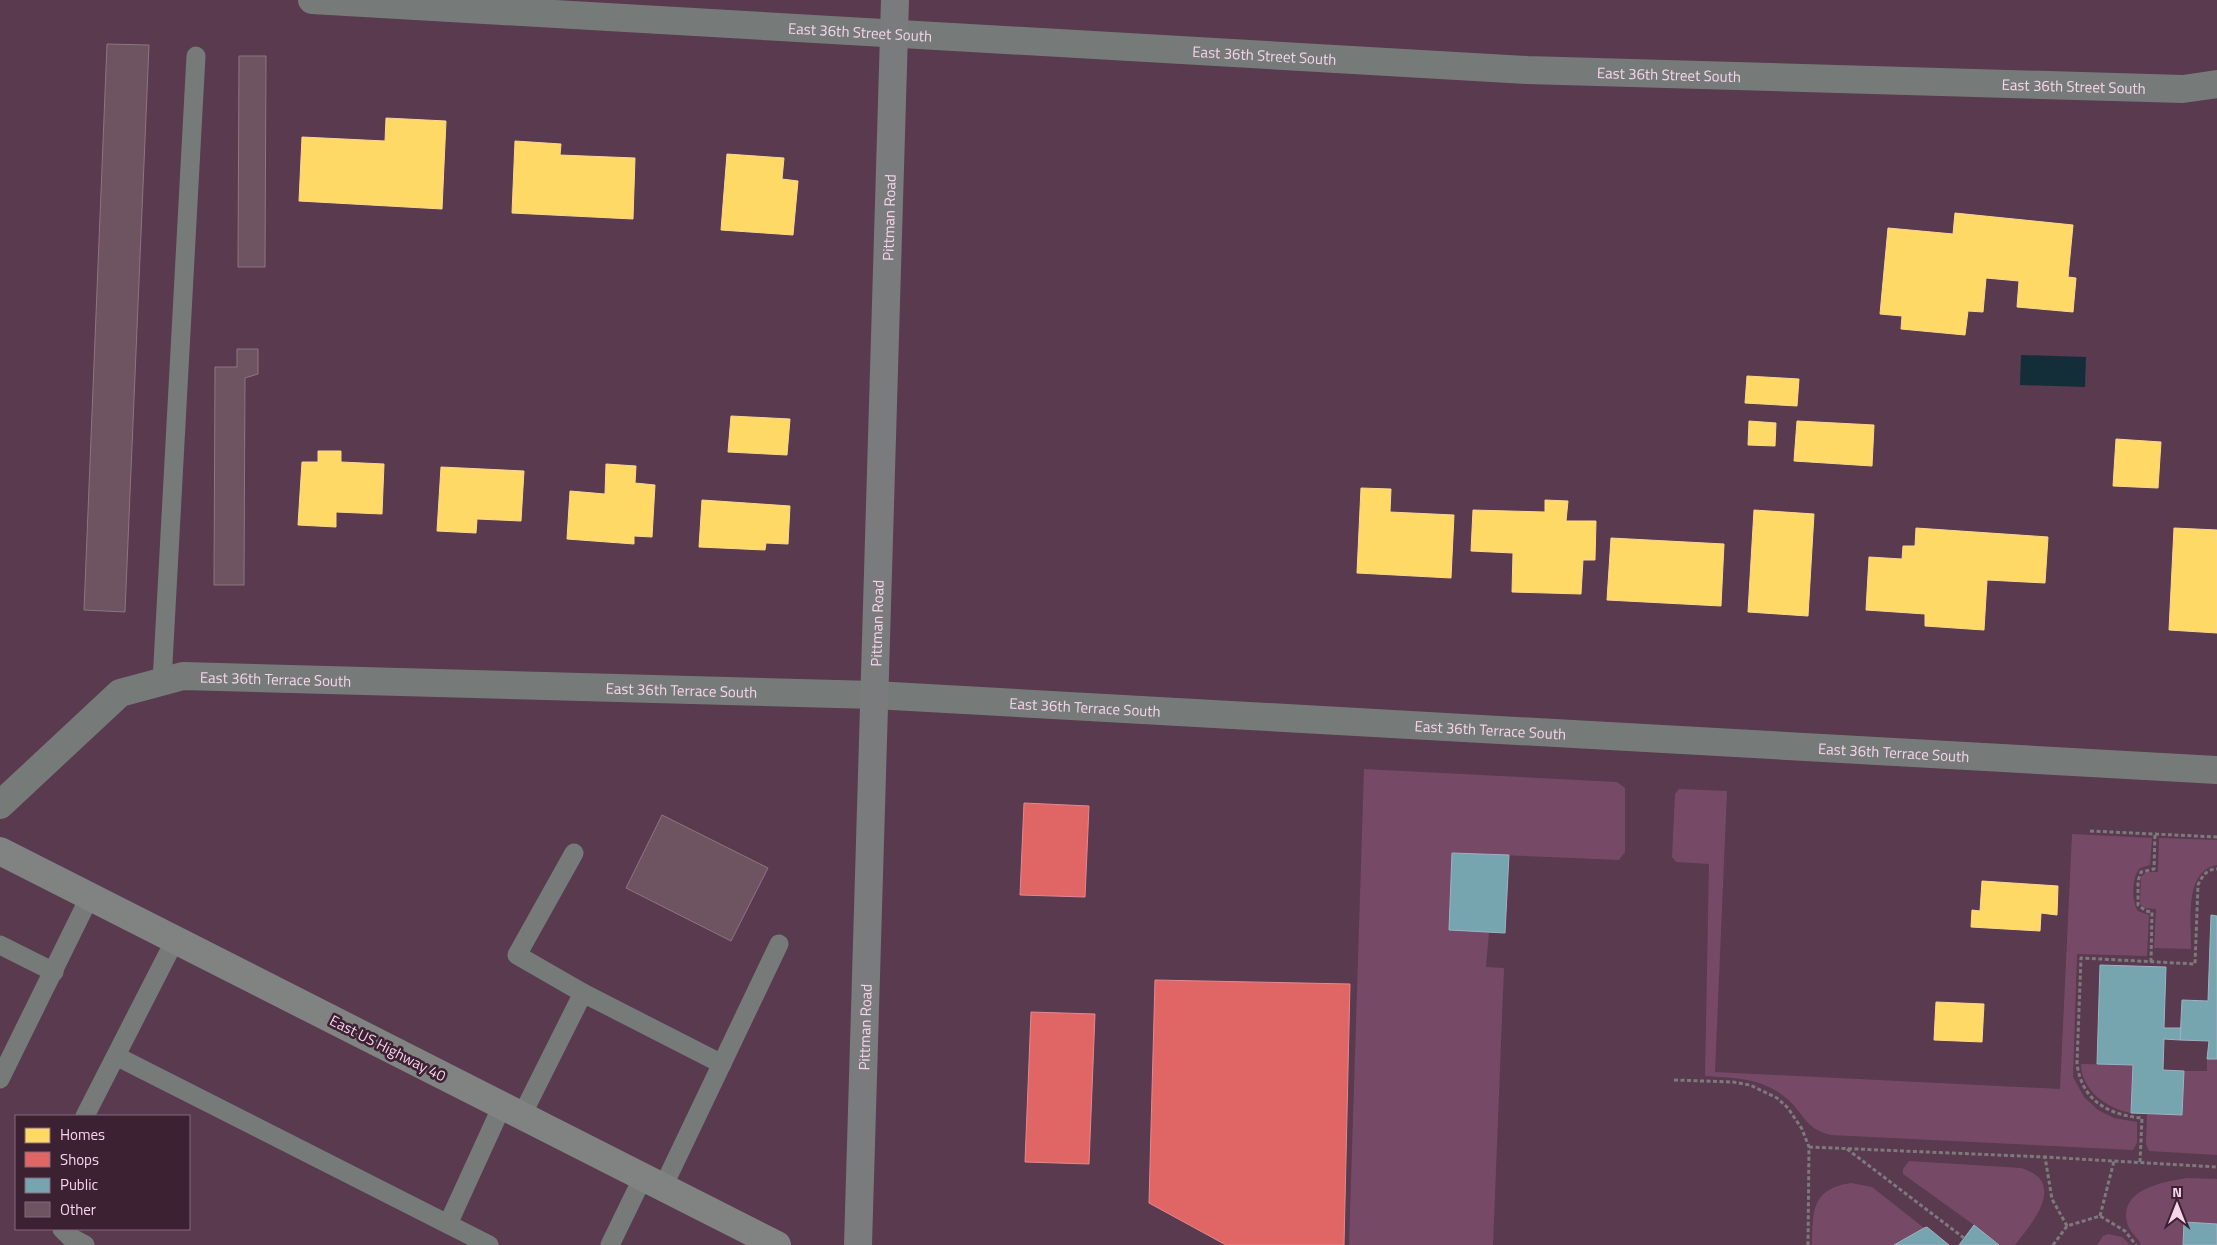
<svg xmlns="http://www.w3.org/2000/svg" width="2217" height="1245" viewBox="0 0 2217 1245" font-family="'Titillium Web',sans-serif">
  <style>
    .green { fill: #764a67 }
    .water { fill: #132e38 }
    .homes { fill: #ffd966; stroke: #fdd88e }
    .shops { fill: #e06666; stroke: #e7878e }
    .public { fill: #76a5af; stroke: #9db3c1 }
    .building { fill: #6e5361; stroke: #907482 }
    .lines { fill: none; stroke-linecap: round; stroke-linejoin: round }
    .path { stroke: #7e797d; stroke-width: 3; stroke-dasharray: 4 2.5; stroke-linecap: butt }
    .lane { stroke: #767b79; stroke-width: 19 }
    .street { stroke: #767b79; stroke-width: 28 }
    .secondary { stroke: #7a7b7c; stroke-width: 28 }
    .primary { stroke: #818383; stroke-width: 28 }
    .labels { text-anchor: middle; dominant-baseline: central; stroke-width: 5; stroke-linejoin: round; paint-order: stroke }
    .street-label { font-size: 15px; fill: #f7d4ea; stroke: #3b2132 }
  </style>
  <rect width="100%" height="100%" fill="#593a4f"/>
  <g class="green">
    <polygon points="1364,769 1617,782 1625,788 1625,852 1619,860 1452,853 1489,932 1486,967 1504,968 1493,1245 1349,1245"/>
    <path d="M1679 789 1727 791 1715 1072 2060 1089 2072 834 2152 838 2150 865 2140 868C2132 876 2131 901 2138 911L2149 915 2147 956 2077 954 2073 1077 2084 1097 2098 1110 2114 1118 2137 1122V1143L2133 1150 1831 1135C1804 1129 1804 1112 1785 1097 1762 1078 1734 1078 1705 1076L1709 864 1676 862 1672 857 1675 794Z"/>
    <path d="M2159 838 2217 840V865C2183 871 2192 923 2191 949L2154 948 2156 909 2145 908 2140 904 2141 877 2146 872H2158Z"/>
    <polygon points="2207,1059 2217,1059 2217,1155 2149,1151 2146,1144 2147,1114 2182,1115 2184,1071 2207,1071"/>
    <path d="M2081 1064 2133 1065 2131 1113C2107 1109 2081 1090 2081 1064Z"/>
    <path d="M1909 1161 2021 1168C2068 1182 2032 1223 2015 1245H1999L1974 1225 1903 1174V1169Z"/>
    <path d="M2187 1178 2217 1179V1224L2184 1222 2183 1245H2141C2138 1237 2128 1231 2127 1222 2120 1189 2163 1182 2187 1178Z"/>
    <path d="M1851 1183 1872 1187 1924 1228 1894 1245H1812C1813 1211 1811 1189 1851 1183Z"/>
    <polygon points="2108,1234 2122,1237 2130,1245 2097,1245 2103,1236"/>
  </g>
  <polygon class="water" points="2021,355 2086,357 2085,387 2020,385"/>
  <g class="homes">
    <polygon points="386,118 446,121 442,209 299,201 302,137 385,141"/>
    <polygon points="515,141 561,144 560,155 635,158 633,219 512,213"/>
    <polygon points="727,154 784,158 782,179 798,181 793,235 721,230"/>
    <polygon points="1955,213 2073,225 2068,277 2076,278 2073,312 2017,307 2019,281 1986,278 1983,312 1968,311 1965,335 1901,329 1902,316 1880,314 1888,228 1953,234"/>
    <polygon points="1747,376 1799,379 1797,406 1745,403"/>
    <polygon points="731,416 790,419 787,455 728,452"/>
    <polygon points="1749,421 1776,423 1775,446 1748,445"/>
    <polygon points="1797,421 1874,425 1872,466 1794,461"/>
    <polygon points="2116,439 2161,442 2158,488 2113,486"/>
    <polygon points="318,451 341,451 341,462 384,464 382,514 336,512 336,527 298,525 302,462 318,462"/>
    <polygon points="606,464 636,466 635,483 655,485 652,537 634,536 634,544 567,539 570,491 605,494"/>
    <polygon points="441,467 524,471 521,521 477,519 476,533 437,531"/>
    <polygon points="1361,488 1391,489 1390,512 1454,515 1451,578 1357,573"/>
    <polygon points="702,500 790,506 788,544 766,543 765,550 699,547"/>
    <polygon points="1545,500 1568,501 1566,521 1596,521 1595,560 1583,560 1581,594 1512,592 1513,553 1471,551 1473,510 1545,512"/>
    <polygon points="1754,510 1814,514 1808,616 1748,612"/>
    <polygon points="1916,528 2048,537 2045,583 1987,580 1984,630 1925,626 1925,614 1866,610 1869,557 1902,559 1903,546 1915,546"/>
    <polygon points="2174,528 2217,530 2217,633 2169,630"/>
    <polygon points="1611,538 1724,544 1721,606 1607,600"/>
    <polygon points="1982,881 2058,886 2057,915 2041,913 2040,931 1971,927 1972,910 1980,911"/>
    <polygon points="1936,1002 1984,1004 1982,1042 1934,1040"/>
  </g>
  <g class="shops">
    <polygon points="1024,803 1089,806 1085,897 1020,895"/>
    <polygon points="1155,980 1350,984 1344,1245 1226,1245 1149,1203"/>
    <polygon points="1031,1012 1095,1014 1089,1164 1025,1162"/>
  </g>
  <g class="public">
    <polygon points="1452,853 1509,855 1505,933 1449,930"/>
    <polygon points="2211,915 2217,916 2217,1059 2207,1059 2209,1041 2180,1040 2182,1000 2208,1001"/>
    <polygon points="2100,965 2166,967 2164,1028 2181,1028 2180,1040 2164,1039 2163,1070 2184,1071 2182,1115 2131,1113 2133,1065 2097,1064"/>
    <polygon points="2184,1222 2217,1224 2217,1245 2183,1245"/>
    <polygon points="1974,1225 1999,1245 1959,1245"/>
    <polygon points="1927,1227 1949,1245 1894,1245 1924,1228"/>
  </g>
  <g class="building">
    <polygon points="107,44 149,45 125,612 84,610"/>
    <polygon points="239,56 266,56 265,267 238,267"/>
    <polygon points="237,349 258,349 258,374 245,378 244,585 214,585 215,367 237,367"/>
    <polygon points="662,815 768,868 731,941 626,888"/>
  </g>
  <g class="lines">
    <g class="path">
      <polyline points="2090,831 2217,837"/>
      <polyline points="2151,962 2152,912 2146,911 2138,905 2138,881 2141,872 2154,869 2155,834"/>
      <polyline points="1674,1080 1733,1082 1750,1085 1777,1098 1788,1108 1802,1129 1809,1147 1808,1245"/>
      <polyline points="1809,1147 2045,1157"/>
      <polyline points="1847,1149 1964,1238"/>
      <path d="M2140 1162 2142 1118C2108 1115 2081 1100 2077 1063L2081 958 2195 964 2198 885C2202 876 2207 869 2217 869"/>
      <polyline points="2100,1216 2114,1161"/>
      <polyline points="2067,1226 2052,1199 2045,1157 2217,1167"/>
      <polyline points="2053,1245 2067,1226 2100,1216 2125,1231 2136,1245"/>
    </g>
    <g class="lane">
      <polyline points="162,682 196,56"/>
      <polyline points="574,853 517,955 583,993"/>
      <polyline points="0,945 54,972"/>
      <polyline points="116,1056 489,1245"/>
      <polyline points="0,1079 90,896"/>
      <polyline points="522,1115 583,993 722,1064"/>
      <polyline points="85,1116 175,940"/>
      <polyline points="663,1187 779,944"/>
      <polyline points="448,1224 502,1106"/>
      <polyline points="62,1229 70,1237 85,1245"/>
      <polyline points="610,1245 643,1177"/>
    </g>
    <g class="street">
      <path id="s1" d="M312 0 1527 70 2183 89 2217 84"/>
      <path id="s2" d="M0 805 120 693 183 676 874 695 2217 770"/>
    </g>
    <path class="secondary" id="s3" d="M858 1245 895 0"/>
    <polyline class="primary" points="0,851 777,1245"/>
  </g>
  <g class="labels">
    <g class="street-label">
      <text stroke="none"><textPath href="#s1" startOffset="549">East 36th Street South</textPath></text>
      <text stroke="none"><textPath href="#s1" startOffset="954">East 36th Street South</textPath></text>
      <text stroke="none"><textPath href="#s1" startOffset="1359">East 36th Street South</textPath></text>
      <text stroke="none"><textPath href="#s1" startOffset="1764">East 36th Street South</textPath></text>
      <text stroke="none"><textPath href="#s3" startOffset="1028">Pittman Road</textPath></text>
      <text stroke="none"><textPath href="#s3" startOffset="622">Pittman Road</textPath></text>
      <text stroke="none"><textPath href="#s2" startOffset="322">East 36th Terrace South</textPath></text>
      <text stroke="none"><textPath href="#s2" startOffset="728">East 36th Terrace South</textPath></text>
      <text stroke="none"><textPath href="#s2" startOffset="1132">East 36th Terrace South</textPath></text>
      <text stroke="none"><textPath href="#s2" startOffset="1538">East 36th Terrace South</textPath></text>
      <text stroke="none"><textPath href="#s2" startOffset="1942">East 36th Terrace South</textPath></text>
      <text stroke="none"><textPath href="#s3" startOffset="218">Pittman Road</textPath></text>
      <text transform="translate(388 1048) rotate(27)">East US Highway 40</text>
    </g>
  </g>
  <rect x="15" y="1115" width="175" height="115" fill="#3b2132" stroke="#86697c"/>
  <rect x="25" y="1128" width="25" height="15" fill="#ffd966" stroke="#86697c"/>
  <text x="60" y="1140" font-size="15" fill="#f7d4ea">Homes</text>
  <rect x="25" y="1152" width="25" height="15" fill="#e06666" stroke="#86697c"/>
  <text x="60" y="1165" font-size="15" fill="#f7d4ea">Shops</text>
  <rect x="25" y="1178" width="25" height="15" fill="#76a5af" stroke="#86697c"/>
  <text x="60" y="1190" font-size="15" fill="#f7d4ea">Public</text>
  <rect x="25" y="1202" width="25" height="15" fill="#6e5361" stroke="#86697c"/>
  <text x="60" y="1215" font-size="15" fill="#f7d4ea">Other</text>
  <g transform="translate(2177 1205)" stroke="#3b2132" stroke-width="4" paint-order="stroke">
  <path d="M0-4L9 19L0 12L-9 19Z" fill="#f7d4ea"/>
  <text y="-8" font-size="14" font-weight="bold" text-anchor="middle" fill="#f7d4ea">N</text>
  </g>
</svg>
